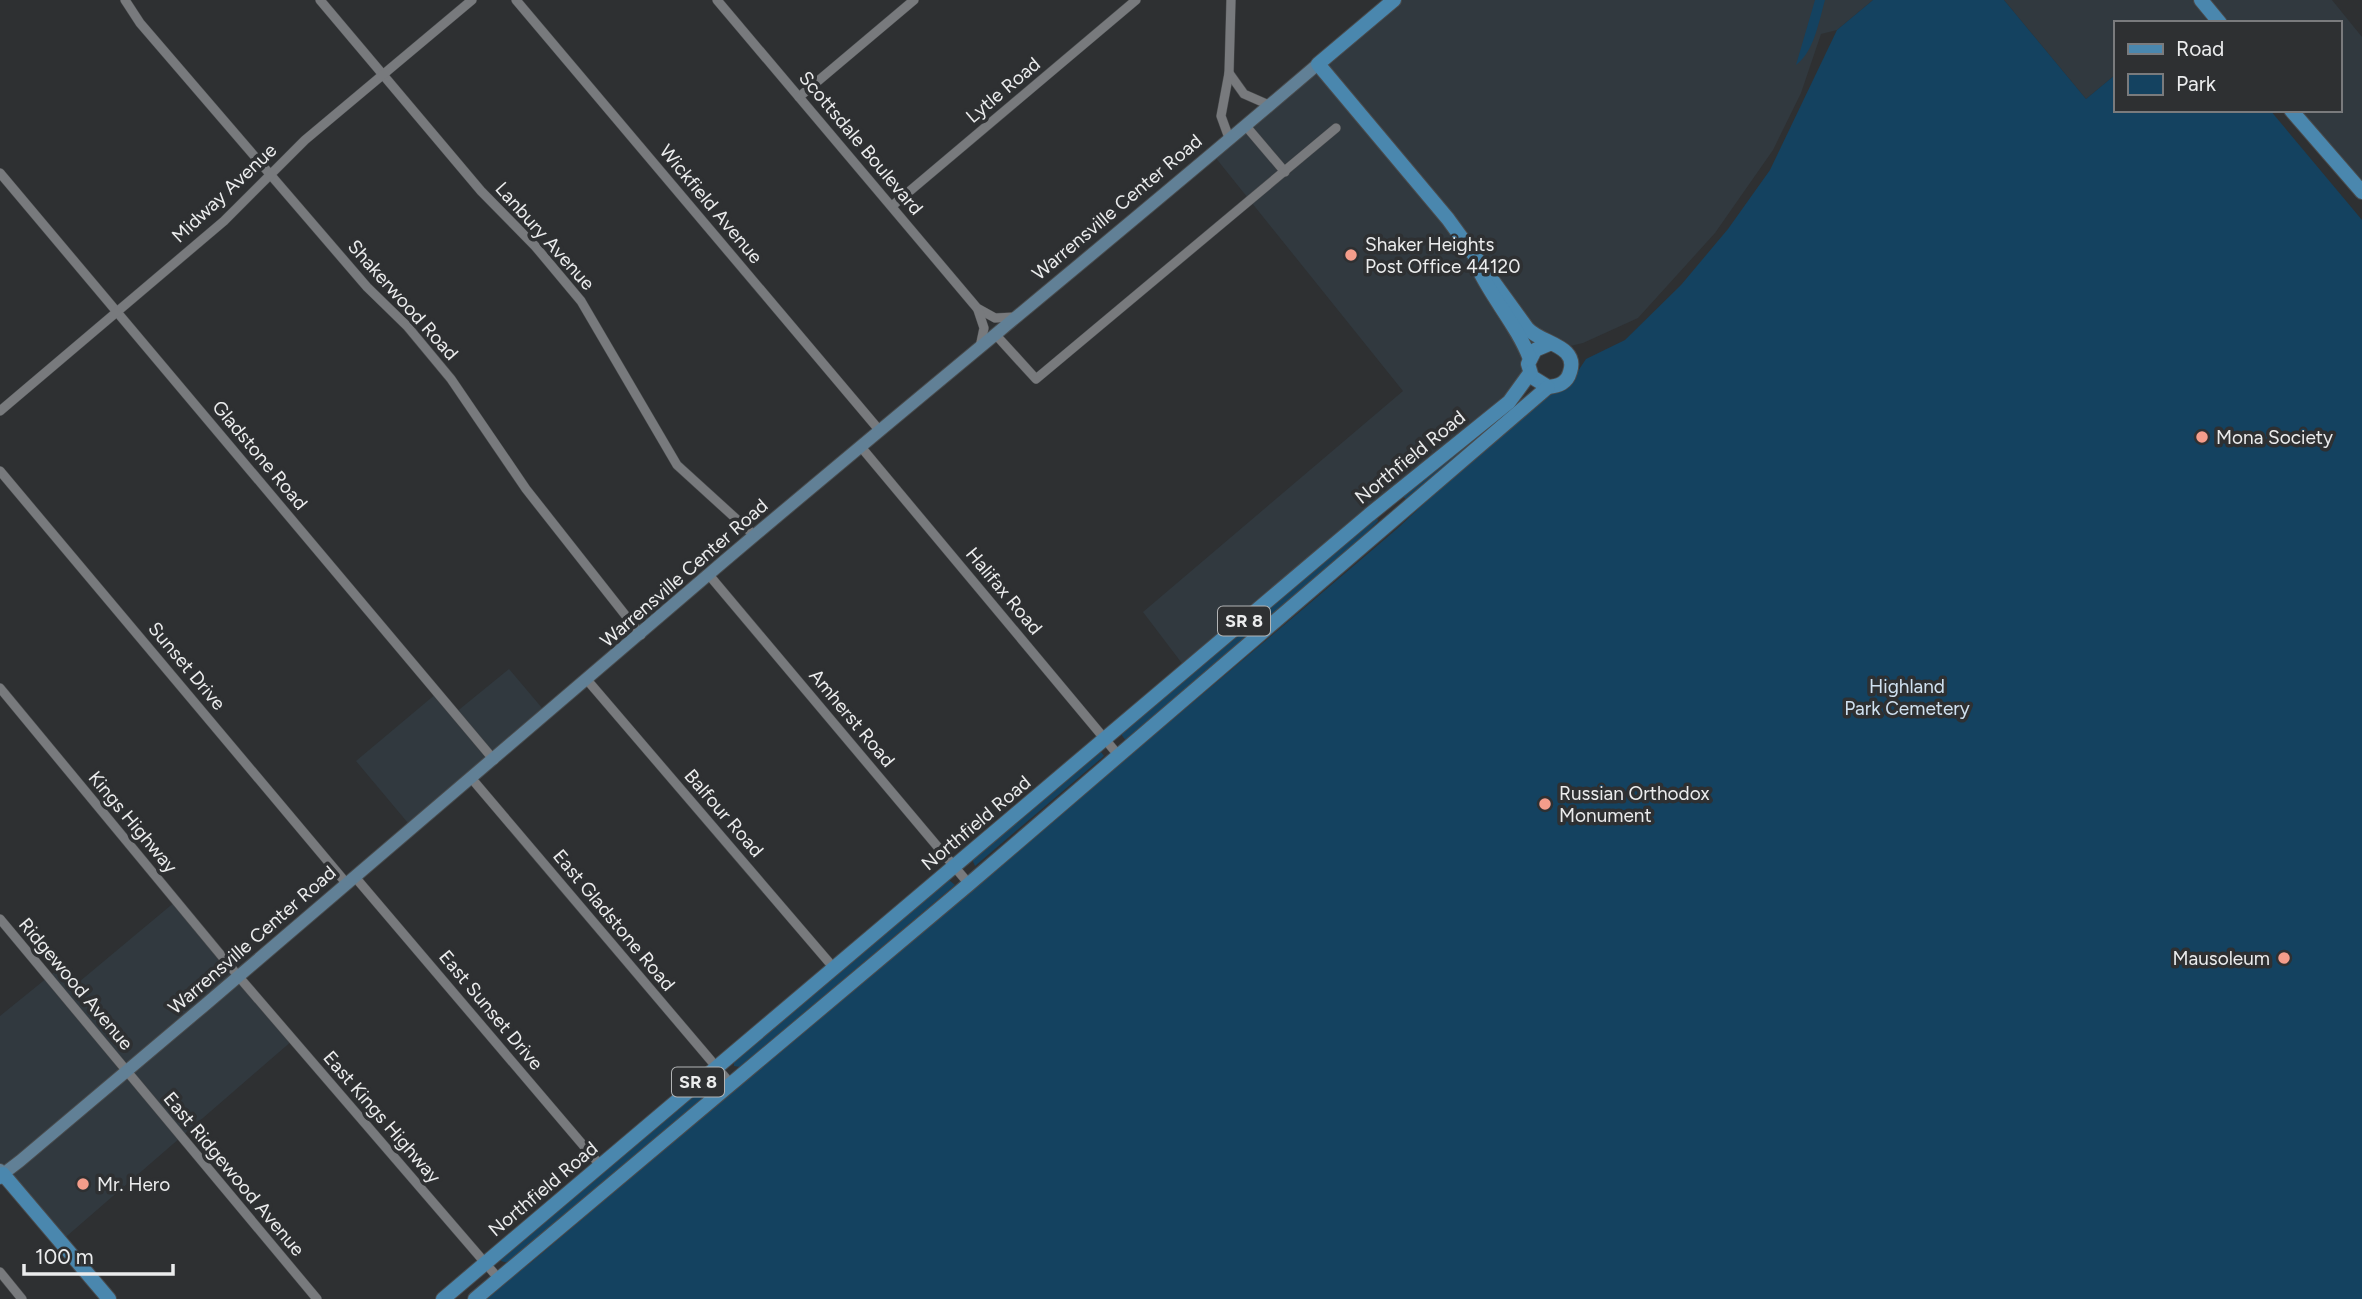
<svg xmlns="http://www.w3.org/2000/svg" width="2362" height="1299" viewBox="0 0 2362 1299" font-family="Figtree,sans-serif">
  <style>
    .built { fill: #31393f }
    .green { fill: #144260 }
    .lines { fill: none; stroke-linecap: round; stroke-linejoin: round }
    .minor-casing { stroke: #494b4d; stroke-width: 10 }
    .secondary-casing { stroke: #494b4d; stroke-width: 14 }
    .primary-casing { stroke: #494b4d; stroke-width: 16 }
    .minor { stroke: #787a7d; stroke-width: 9 }
    .secondary { stroke: #618096; stroke-width: 12 }
    .primary { stroke: #4a87ae; stroke-width: 14 }
    .poi-dot { fill: #f49d8b; stroke: #2e3032; stroke-width: 2.5 }
    .labels { text-anchor: middle; dominant-baseline: central; stroke-width: 7; stroke-linejoin: round; paint-order: stroke }
    .shield { fill: #2e3032; stroke: #b2b4b5; stroke-width: 2 }
    .shield-label { font-size: 18px; font-weight: bold; fill: #ebeced }
    .street-label { font-size: 19px; fill: #ebeced; stroke: #2e3032 }
    .poi-label { font-size: 19px; fill: #ebeced; stroke: #2e3032; text-anchor: start }
    .park-label { font-size: 19px; fill: #d0e1f0; stroke: #2e3032 }
  </style>
  <rect width="100%" height="100%" fill="#2e3032"/>
  <g class="built">
    <polygon points="1394,0 1873,0 1837,30 1821,34 1801,93 1773,150 1715,233 1638,318 1583,343 1562,348 1544,345 1523,387 1187,670 1143,612 1403,391 1211,152"/>
    <polygon points="2004,0 2332,0 2362,37 2362,192 2294,110 2339,110 2339,23 2115,23 2115,75 2086,99"/>
    <polygon points="509,669 548,715 413,829 356,761 437,693 455,713"/>
    <polygon points="176,901 293,1040 60,1242 0,1177 0,1016 58,969 73,987"/>
  </g>
  <g class="green">
    <path d="M1815 0H1825C1819 21 1814 52 1796 65Z"/>
    <polygon points="1873,0 2004,0 2086,99 2115,75 2115,110 2270,110 2362,220 2362,1299 475,1299 508,1263 501,1261 502,1257 709,1081 716,1084 714,1089 520,1253 528,1265 1316,598 1398,528 1536,399 1568,386 1586,359 1625,340 1681,285 1728,229 1770,170 1837,30"/>
    <polygon points="1516,402 1519,405 1408,502 1403,496"/>
    <polygon points="1377,517 1378,521 1341,559 1126,741 1121,734"/>
    <polygon points="1101,752 1104,756 975,866 972,859"/>
    <polygon points="949,880 955,885 740,1067 734,1066 734,1060"/>
  </g>
  <g class="lines">
    <defs>
      <g id="minor">
        <polyline points="125,0 140,23 367,287 407,326 451,379 526,489 641,635"/>
        <polyline points="320,0 481,191 535,246 581,301 677,465 755,536"/>
        <polyline points="516,0 880,431"/>
        <polyline points="717,0 977,308 995,318 1014,317"/>
        <polyline points="1229,73 1244,94 1269,105"/>
        <polyline points="799,97 914,0"/>
        <polyline points="1245,125 1285,172"/>
        <polyline points="1229,138 1221,116 1229,73 1231,0"/>
        <polyline points="0,173 494,760"/>
        <polyline points="892,206 1136,0"/>
        <polyline points="978,310 984,328 980,347"/>
        <polyline points="995,334 1036,379 1336,128"/>
        <polyline points="0,411 224,221 305,140 472,0"/>
        <polyline points="861,447 1119,756"/>
        <polyline points="0,471 347,884"/>
        <polyline points="709,575 969,884"/>
        <polyline points="588,681 833,967"/>
        <polyline points="0,688 239,977 499,1279"/>
        <polyline points="472,779 730,1083"/>
        <polyline points="355,877 600,1165"/>
        <polyline points="0,919 317,1299"/>
        <polyline points="0,1272 22,1299"/>
      </g>
      <path id="secondary" d="M0 1170 3 1174 20 1161C251 967 480 771 709 574 911 402 1117 236 1318 64"/>
      <g id="primary">
        <path d="M1394 0 1318 64 1448 219 1527 328C1541 344 1579 345 1570 372 1567 383 1559 386 1548 387L1532 377 1528 364 1535 350 1549 344"/>
        <polyline points="2201,0 2220,23"/>
        <polyline points="2291,110 2362,192"/>
        <path d="M1479 270C1494 301 1518 327 1530 359"/>
        <polyline points="0,1177 3,1174 109,1299"/>
        <polyline points="443,1299 1369,515 1509,402 1530,373"/>
        <polyline points="475,1299 969,884 1548,387"/>
      </g>
    </defs>
    <use href="#minor" class="minor-casing"/>
    <use href="#secondary" class="secondary-casing"/>
    <use href="#primary" class="primary-casing"/>
    <use href="#minor" class="minor"/>
    <use href="#secondary" class="secondary"/>
    <use href="#primary" class="primary"/>
  </g>
  <g class="poi-dot">
    <circle cx="1351" cy="255" r="7"/>
    <circle cx="2202" cy="437" r="7"/>
    <circle cx="1545" cy="804" r="7"/>
    <circle cx="2284" cy="958" r="7"/>
    <circle cx="83" cy="1184" r="7"/>
  </g>
  <g class="labels">
    <g class="shield">
      <rect x="1218" y="606.5" width="52" height="29" rx="5"/>
      <rect x="672" y="1067.5" width="52" height="29" rx="5"/>
    </g>
    <g class="shield-label">
      <text x="1244" y="621">SR 8</text>
      <text x="698" y="1082">SR 8</text>
    </g>
    <g class="street-label">
      <text transform="translate(1003 90) rotate(-40)">Lytle Road</text>
      <text transform="translate(861 143) rotate(50)">Scottsdale Boulevard</text>
      <text transform="translate(224 193) rotate(-43)">Midway Avenue</text>
      <text transform="translate(711 204) rotate(50)">Wickfield Avenue</text>
      <text transform="translate(1117 207) rotate(-40)">Warrensville Center Road</text>
      <text transform="translate(545 236) rotate(48)">Lanbury Avenue</text>
      <text transform="translate(403 300) rotate(48)">Shakerwood Road</text>
      <text transform="translate(260 455) rotate(50)">Gladstone Road</text>
      <text transform="translate(1410 457) rotate(-39)">Northfield Road</text>
      <text transform="translate(684 573) rotate(-41)">Warrensville Center Road</text>
      <text transform="translate(1004 591) rotate(50)">Halifax Road</text>
      <text transform="translate(187 666) rotate(50)">Sunset Drive</text>
      <text transform="translate(852 718) rotate(50)">Amherst Road</text>
      <text transform="translate(724 813) rotate(49)">Balfour Road</text>
      <text transform="translate(133 822) rotate(50)">Kings Highway</text>
      <text transform="translate(976 823) rotate(-40)">Northfield Road</text>
      <text transform="translate(614 920) rotate(50)">East Gladstone Road</text>
      <text transform="translate(252 940) rotate(-41)">Warrensville Center Road</text>
      <text transform="translate(76 984) rotate(50)">Ridgewood Avenue</text>
      <text transform="translate(491 1010) rotate(50)">East Sunset Drive</text>
      <text transform="translate(382 1117) rotate(49)">East Kings Highway</text>
      <text transform="translate(234 1174) rotate(50)">East Ridgewood Avenue</text>
      <text transform="translate(543 1189) rotate(-40)">Northfield Road</text>
    </g>
    <g class="poi-label">
      <text x="1365" y="244">Shaker Heights<tspan x="1365" dy="22">Post Office 44120</tspan></text>
      <text x="2216" y="437">Mona Society</text>
      <text x="1559" y="793">Russian Orthodox<tspan x="1559" dy="22">Monument</tspan></text>
      <text x="2270" y="958" text-anchor="end">Mausoleum</text>
      <text x="97" y="1184">Mr. Hero</text>
    </g>
    <g class="park-label">
      <text x="1907" y="686">Highland<tspan x="1907" dy="22">Park Cemetery</tspan></text>
    </g>
  </g>
  <rect x="2114" y="21" width="228" height="91" fill="#2e3032" stroke="#7a7b7d" stroke-width="2"/>
  <rect x="2128" y="44" width="35" height="10" fill="#4a87ae" stroke="#7a7b7d" stroke-width="2"/>
  <text x="2176" y="56" font-size="21" fill="#ebeced">Road</text>
  <rect x="2128" y="74" width="35" height="21" fill="#144260" stroke="#7a7b7d" stroke-width="2"/>
  <text x="2176" y="91" font-size="21" fill="#ebeced">Park</text>
  <path d="M24 1264v10h149v-10" fill="none" stroke="#ebeced" stroke-width="3.5"/>
  <text x="35" y="1264" font-size="21" fill="#ebeced" stroke="#2e3032" stroke-width="5" paint-order="stroke">100 m</text>
</svg>
